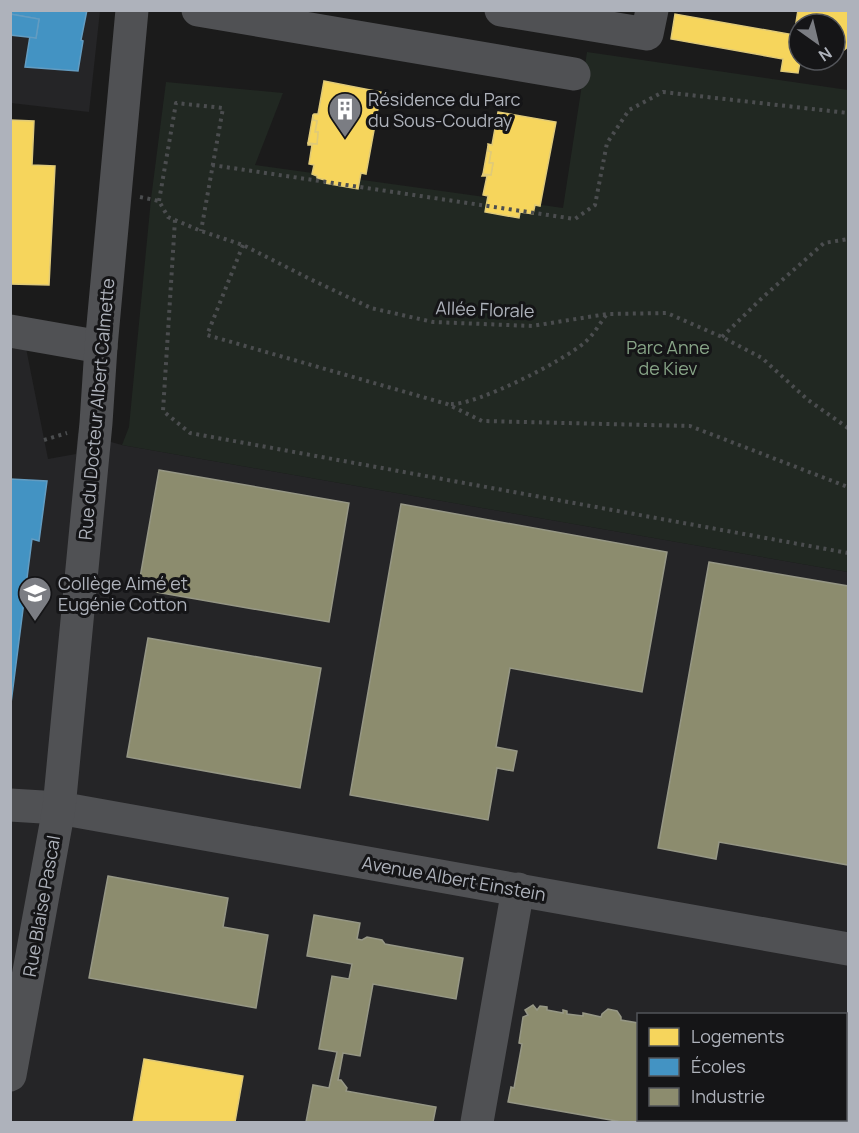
<svg xmlns="http://www.w3.org/2000/svg" width="859" height="1133" viewBox="0 0 859 1133" font-family="Manrope,sans-serif">
  <style>
    .built { fill: #252527; fill-rule: evenodd }
    .green { fill: #212822 }
    .homes { fill: #f6d55c; stroke: #e0ca78; stroke-width: 1.5 }
    .schools { fill: #4393c3; stroke: #639cc1; stroke-width: 1.5 }
    .industry { fill: #8c8c6e; stroke: #969785; stroke-width: 1.5 }
    .lines { fill: none; stroke-linecap: round; stroke-linejoin: round }
    .path { stroke: #4b4d4f; stroke-width: 4; stroke-dasharray: 3 4.5; stroke-linecap: butt }
    .minor { stroke: #505154; stroke-width: 33 }
    .labels { text-anchor: middle; dominant-baseline: central; stroke-width: 6; stroke-linejoin: round; paint-order: stroke }
    .poi-label { font-size: 18px; fill: #aeb2bb; stroke: #151517; text-anchor: start }
    .street-label { font-size: 18px; fill: #aeb2bb; stroke: #151517 }
    .park-label { font-size: 18px; fill: #87a487; stroke: #151517 }
  </style>
  <rect width="100%" height="100%" fill="#1b1b1b"/>
  <g class="built">
    <polygon points="11,11 100,11 89,112 11,103"/>
    <path d="M10 345 26 348 48 459 76 454 78 433 122 445 848 572V1122H11ZM638 1014H846V1120H638Z"/>
  </g>
  <polygon class="green" points="587,52 848,90 848,572 122,445 129,427 151,199 166,82 283,93 255,165 563,208"/>
  <g class="homes">
    <polygon points="798,10 848,10 848,47 835,57 835,24 799,24 799,60 811,60 810,64 800,62 798,73 781,71 783,59 671,39 675,14 794,35"/>
    <polygon points="324,81 381,92 366,174 361,173 358,189 325,183 325,180 317,178 317,176 312,174 314,165 309,164 312,145 308,145 308,143 317,144 318,132 315,132 317,121 313,120 313,115 314,114 318,114"/>
    <polygon points="498,112 556,122 540,206 535,205 533,214 520,212 519,218 485,212 488,196 483,195 487,176 482,176 483,174 491,175 493,163 489,163 491,152 488,151 488,144 492,145"/>
    <polygon points="313,115 313,120 317,121 315,132 318,132 317,144 308,143"/>
    <polygon points="10,120 34,121 32,165 55,166 49,285 10,284"/>
    <polygon points="488,146 488,151 491,152 489,163 493,163 491,175 483,174"/>
    <polygon points="144,1059 243,1076 235,1122 133,1122"/>
  </g>
  <g class="schools">
    <polygon points="10,10 87,10 81,40 83,41 78,71 25,67 30,36 36,38 39,19 10,14"/>
    <polygon points="10,14 39,19 36,38 10,35"/>
    <polygon points="10,479 47,481 39,541 32,539 10,711"/>
  </g>
  <g class="industry">
    <polygon points="159,470 349,503 329,622 138,589"/>
    <polygon points="401,504 667,552 642,692 510,668 496,747 517,751 513,771 497,768 488,820 350,795"/>
    <polygon points="709,562 848,586 848,865 719,842 716,859 658,848"/>
    <polygon points="148,638 321,668 300,788 127,757"/>
    <polygon points="108,876 228,898 223,927 268,935 256,1008 89,978"/>
    <polygon points="314,915 360,923 357,939 362,940 367,937 382,940 385,944 463,958 456,999 373,984 360,1056 343,1053 338,1080 341,1080 347,1088 346,1091 436,1107 433,1122 306,1122 313,1085 329,1088 337,1052 319,1049 332,976 349,979 352,964 307,956"/>
    <polygon points="533,1005 537,1010 540,1006 547,1007 547,1010 563,1013 563,1010 567,1011 567,1014 583,1016 583,1013 601,1017 602,1014 608,1009 617,1011 621,1017 621,1020 638,1023 638,1120 830,1120 830,1122 622,1122 508,1102 511,1087 514,1088 522,1044 519,1043 523,1017 528,1015 525,1010"/>
  </g>
  <g class="lines">
    <g class="path">
      <polyline points="212,165 575,219 595,205 607,143 629,110 663,92 848,113"/>
      <polyline points="140,197 159,201 168,217 201,231 243,245 310,279 371,308 433,322 532,326 607,314 667,313 722,337 762,358 808,400 848,428"/>
      <polyline points="159,201 176,103 223,108 201,231"/>
      <polyline points="175,220 163,411 190,433 848,553"/>
      <polyline points="243,245 207,335 447,404 482,421 690,426 848,487"/>
      <polyline points="722,337 762,298 824,243 848,239"/>
      <path d="M451 404C477 405 563 361 584 343 593 336 600 323 607 314"/>
      <polyline points="44,440 67,433"/>
    </g>
    <g class="minor">
      <polyline points="198,10 574,74"/>
      <polyline points="501,10 647,34 652,10"/>
      <polyline points="10,331 101,347"/>
      <polyline points="10,805 59,808 848,949"/>
      <polyline points="10,1075 59,808 96,423 101,347 132,10"/>
      <polyline points="477,1122 518,889"/>
    </g>
  </g>
  <defs>
    <symbol id="building-pin" viewBox="-11 -11 22 30"><path d="M0 17L-7.5 6A9.5 9.5 0 1 1 7.5 6Z" fill="#7b7d83" stroke="#151517"/><path d="M-4-6H4V6H1V3H-1V6H-4ZM-2.5-4.3h1.7v1.8h-1.7ZM.8-4.3h1.7v1.8H.8ZM-2.5-1h1.7V.8h-1.7ZM.8-1h1.7V.8H.8Z" fill="#fff"/></symbol>
    <symbol id="school-pin" viewBox="-11 -11 22 30"><path d="M0 17L-7.5 6A9.5 9.5 0 1 1 7.5 6Z" fill="#7b7d83" stroke="#151517"/><path d="M0-5L7-2L0 1L-7-2ZM-4 1L0 2.5L4 1V4Q0 6-4 4Z" fill="#fff"/></symbol>
  </defs>
  <g fill-rule="evenodd">
    <use href="#building-pin" x="326" y="90" width="38" height="52"/>
    <use href="#school-pin" x="16" y="574" width="38" height="52"/>
  </g>
  <g class="labels">
    <g class="poi-label">
      <text x="368" y="99">Résidence du Parc<tspan x="368" dy="21">du Sous-Coudray</tspan></text>
      <text x="58" y="583">Collège Aimé et<tspan x="58" dy="21">Eugénie Cotton</tspan></text>
    </g>
    <g class="street-label">
      <text transform="translate(485 309) rotate(2)">Allée Florale</text>
      <text transform="translate(96 409) rotate(-85)">Rue du Docteur Albert Calmette</text>
      <text transform="translate(454 878) rotate(10)">Avenue Albert Einstein</text>
      <text transform="translate(41 906) rotate(-80)">Rue Blaise Pascal</text>
    </g>
    <g class="park-label">
      <text x="668" y="347">Parc Anne<tspan x="668" dy="21">de Kiev</tspan></text>
    </g>
  </g>
  <rect width="859" height="1133" fill="none" stroke="#aeb2bb" stroke-width="24"/>
  <rect x="637" y="1013" width="210" height="108" fill="#151517" stroke="#525459" stroke-width="1.5"/>
  <rect x="649" y="1028" width="30" height="18" fill="#f6d55c" stroke="#525459" stroke-width="1.5"/>
  <text x="691" y="1043" font-size="18" fill="#aeb2bb">Logements</text>
  <rect x="649" y="1058" width="30" height="18" fill="#4393c3" stroke="#525459" stroke-width="1.5"/>
  <text x="691" y="1073" font-size="18" fill="#aeb2bb">Écoles</text>
  <rect x="649" y="1088" width="30" height="18" fill="#8c8c6e" stroke="#525459" stroke-width="1.5"/>
  <text x="691" y="1103" font-size="18" fill="#aeb2bb">Industrie</text>
  <g transform="translate(817 42) rotate(146)"><circle r="28" fill="#151517" stroke="#525459" stroke-width="1.5"/>
  <path d="M0-4.5L10 22L0 15L-10 22Z" fill="#7b7d83"/>
  <text y="-9" font-size="16" font-weight="bold" text-anchor="middle" fill="#aeb2bb">N</text>
  </g>
</svg>
